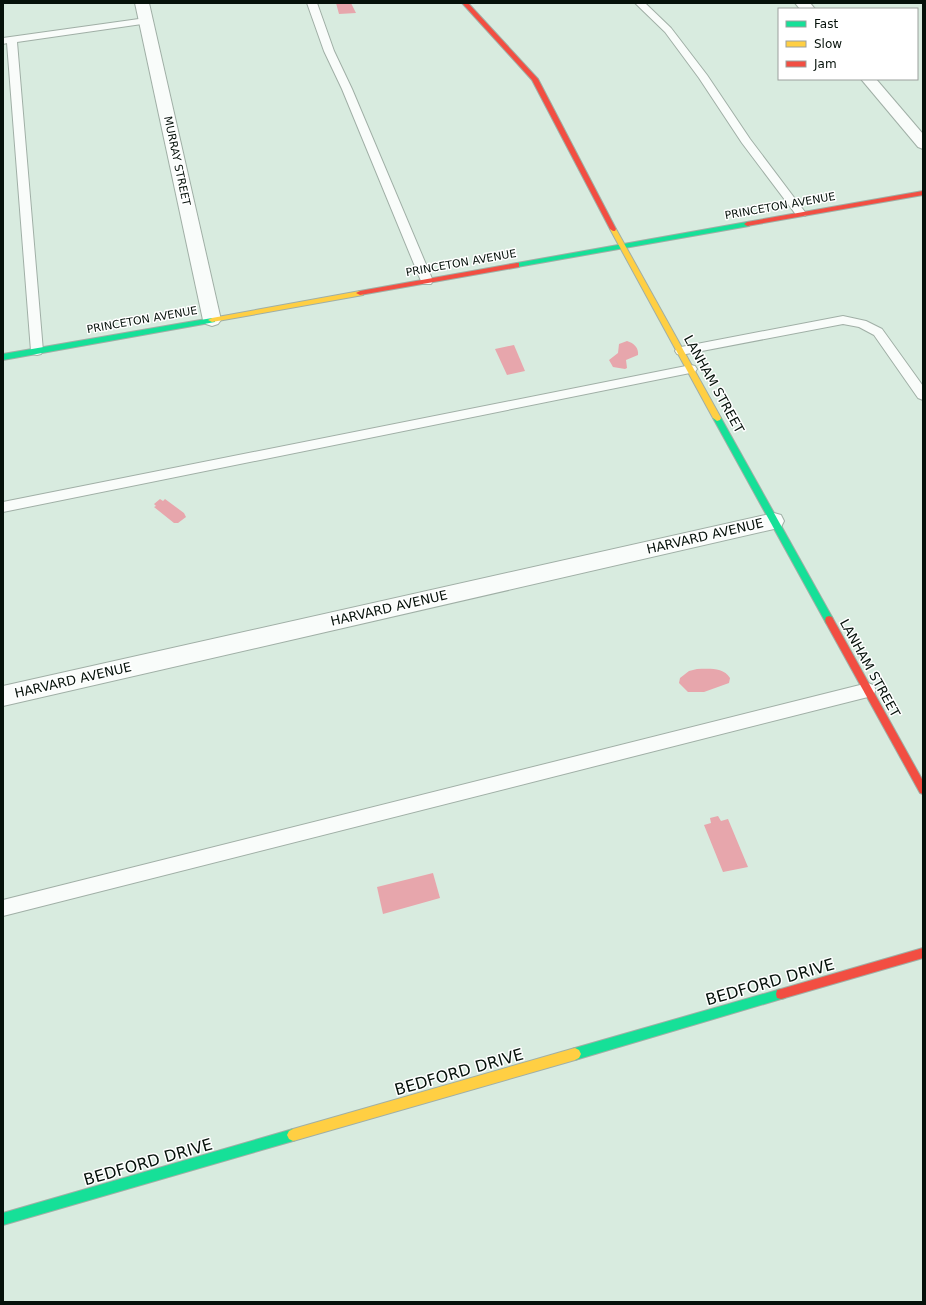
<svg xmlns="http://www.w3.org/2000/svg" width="926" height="1305" viewBox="0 0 926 1305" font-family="'DejaVu Sans',sans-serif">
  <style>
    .water { fill: #e7a6ac }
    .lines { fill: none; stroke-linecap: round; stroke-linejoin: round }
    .lane-casing { stroke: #a0afa6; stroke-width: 2 }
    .street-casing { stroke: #a0afa6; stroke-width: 2 }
    .fast-casing { stroke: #a0afa6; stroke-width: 2 }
    .slow-casing { stroke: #a0afa6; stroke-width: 2 }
    .jam-casing { stroke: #a0afa6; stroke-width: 2 }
    .lane { fill: #f9fcfa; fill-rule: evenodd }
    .street { fill: #f9fcfa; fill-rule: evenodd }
    .fast { fill: #16e098; fill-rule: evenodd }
    .slow { fill: #ffcf43; fill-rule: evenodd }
    .jam { fill: #f24e42; fill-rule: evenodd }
    .labels { text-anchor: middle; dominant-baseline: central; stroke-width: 3; stroke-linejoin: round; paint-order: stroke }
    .far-street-label { font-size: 11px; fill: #05110a; stroke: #fff }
    .street-label { font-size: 13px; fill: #05110a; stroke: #fff }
    .near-street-label { font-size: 16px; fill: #05110a; stroke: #fff }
  </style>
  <rect width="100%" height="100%" fill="#d8ebdf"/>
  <g class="water">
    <polygon points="336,3 351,3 356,13 339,14"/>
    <path d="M627 341C634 343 639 348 638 355L626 360 627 368 625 369 613 367 609 360 618 353 619 344Z"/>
    <polygon points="514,345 525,371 507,375 495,349"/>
    <polygon points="160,499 163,501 165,499 184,513 186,517 178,523 174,523 154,507 156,506 154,504"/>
    <path d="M697 669C709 669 723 667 730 678L729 683 704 692H688L679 683 680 678 689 671Z"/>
    <polygon points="718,816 721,821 728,819 748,867 723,872 704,825 711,823 710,818"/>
    <polygon points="433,873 440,898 383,914 377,887"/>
  </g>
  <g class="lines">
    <defs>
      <g id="lane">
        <polygon points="307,3 317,3 334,51 352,89 433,281 431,284 423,284 421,281 342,89 324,51"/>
        <polygon points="635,3 645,3 671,28 707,75 750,139 805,212 807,214 805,216 797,216 742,143 699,78 665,32"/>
        <polygon points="146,18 151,21 149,23 17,42 43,351 41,354 37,355 33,354 31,351 7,43 3,44 3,38"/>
        <polygon points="843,316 866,321 882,329 923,386 923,400 918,398 874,335 859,327 843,324 681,355 677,354 675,351 677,348 681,347"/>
        <polygon points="691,365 695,366 697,369 695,372 3,512 3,502"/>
        <polygon points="868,683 873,685 876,690 873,695 868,697 3,916 3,900"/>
      </g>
      <g id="street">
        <polygon points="135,3 149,3 221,320 218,324 212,326 206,324 203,320"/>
        <polygon points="795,3 810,3 815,9 800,9"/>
        <polygon points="861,79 876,79 923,134 923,149 918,147"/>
        <polygon points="774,513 781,515 784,521 781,527 774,529 3,706 3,686"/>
      </g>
      <g id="fast">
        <polygon points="747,222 749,222 749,226 517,267 514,265 517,263"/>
        <polygon points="212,318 215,318 215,322 3,360 3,354"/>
        <polygon points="717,415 721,418 832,617 833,620 832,623 826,623 713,418"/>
        <polygon points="781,989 785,990 786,994 785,998 781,999 575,1060 571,1058 569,1054 571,1050 575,1048"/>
        <polygon points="293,1129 297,1131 299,1135 297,1139 293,1141 3,1225 3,1213"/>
      </g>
      <g id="slow">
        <polygon points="611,227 613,227 616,229 721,418 720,420 717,421 713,418 610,229"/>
        <polygon points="360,291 363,291 363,295 212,322 208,320 212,318"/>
        <polygon points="575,1048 579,1050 581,1054 579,1058 575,1060 293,1141 289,1139 287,1135 289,1131 293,1129"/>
      </g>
      <g id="jam">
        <polygon points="462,3 468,3 538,79 616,229 615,231 613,231 610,229 532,80"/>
        <polygon points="923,191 923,195 747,226 744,224 747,222"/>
        <polygon points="517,263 519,263 519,267 360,295 356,293 360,291"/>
        <polygon points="829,616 832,617 923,781 923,794 920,793 826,623 825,620 826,617"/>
        <polygon points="923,948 923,958 781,999 777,998 776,994 777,990 781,989"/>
      </g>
    </defs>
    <use href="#lane" class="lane-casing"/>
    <use href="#street" class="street-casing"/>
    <use href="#fast" class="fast-casing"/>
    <use href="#slow" class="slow-casing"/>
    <use href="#jam" class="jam-casing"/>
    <use href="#lane" class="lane"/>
    <use href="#street" class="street"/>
    <use href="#fast" class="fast"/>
    <use href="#slow" class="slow"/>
    <use href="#jam" class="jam"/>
  </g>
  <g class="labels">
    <g class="far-street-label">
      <text transform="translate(177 161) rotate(78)">MURRAY STREET</text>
      <text transform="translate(780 206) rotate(-10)">PRINCETON AVENUE</text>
      <text transform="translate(461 263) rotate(-10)">PRINCETON AVENUE</text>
      <text transform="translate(142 320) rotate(-10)">PRINCETON AVENUE</text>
    </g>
    <g class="street-label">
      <text transform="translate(714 384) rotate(61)">LANHAM STREET</text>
      <text transform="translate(705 536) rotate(-13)">HARVARD AVENUE</text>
      <text transform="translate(389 608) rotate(-13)">HARVARD AVENUE</text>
      <text transform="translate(870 668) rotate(61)">LANHAM STREET</text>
      <text transform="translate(73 680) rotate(-13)">HARVARD AVENUE</text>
    </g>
    <g class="near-street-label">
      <text transform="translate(770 982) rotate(-16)">BEDFORD DRIVE</text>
      <text transform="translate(459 1072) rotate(-16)">BEDFORD DRIVE</text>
      <text transform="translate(148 1162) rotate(-16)">BEDFORD DRIVE</text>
    </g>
  </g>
  <rect width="926" height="1305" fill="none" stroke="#05110a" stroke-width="8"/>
  <rect x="778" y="8" width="140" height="72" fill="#ffffff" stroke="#9ba09d"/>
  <rect x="786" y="21" width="20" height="6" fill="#16e098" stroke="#9ba09d"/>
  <text x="814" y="28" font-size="12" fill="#05110a">Fast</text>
  <rect x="786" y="41" width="20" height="6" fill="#ffcf43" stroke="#9ba09d"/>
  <text x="814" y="48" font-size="12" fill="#05110a">Slow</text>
  <rect x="786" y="61" width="20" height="6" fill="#f24e42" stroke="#9ba09d"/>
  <text x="814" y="68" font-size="12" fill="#05110a">Jam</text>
</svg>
